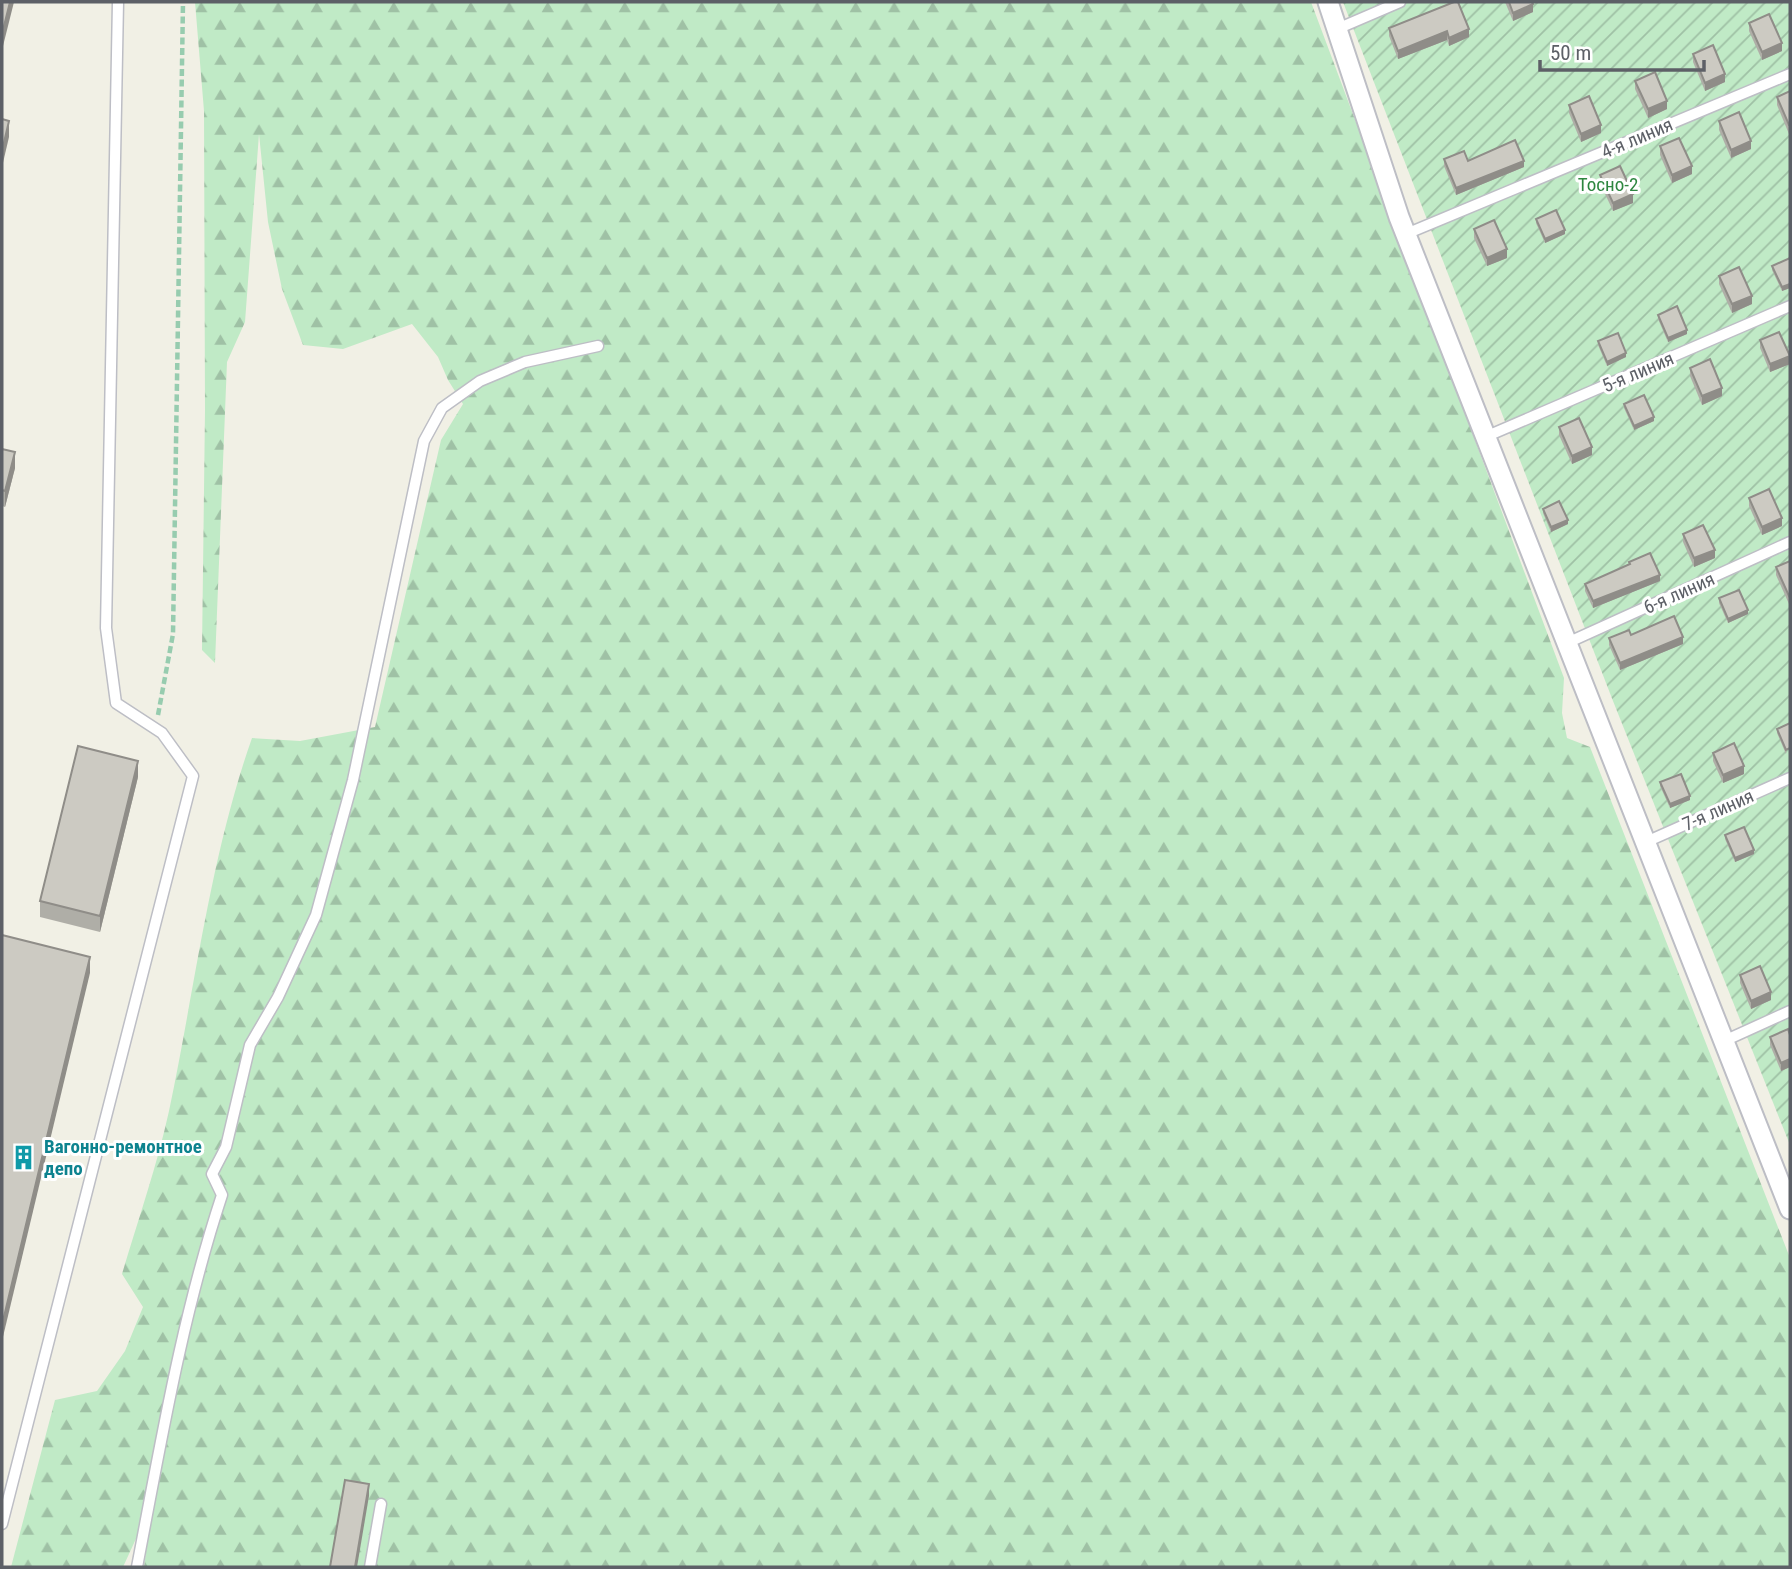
<svg xmlns="http://www.w3.org/2000/svg" width="1792" height="1569" viewBox="0 0 1792 1569" font-family="'Roboto Condensed',sans-serif">
  <style>
    .forest { fill: url(#forest-firs) }
    .garden { fill: url(#garden-furrows) }
    .lines { fill: none; stroke-linecap: round; stroke-linejoin: round }
    .lane-casing { stroke: #bdbec5; stroke-width: 13 }
    .street-casing { stroke: #bdbec5; stroke-width: 23 }
    .path { stroke: #97ccaf; stroke-width: 4.5; stroke-dasharray: 7 3.5; stroke-linecap: butt }
    .lane { stroke: #fff; stroke-width: 10 }
    .street { stroke: #fff; stroke-width: 19 }
    .wall { fill: #afaea7 }
    .shaded-wall { fill: #8f8d88 }
    .building { fill: #cccac2; stroke: #8f8d88; stroke-width: 2 }
    .labels { text-anchor: middle; dominant-baseline: central; stroke-width: 6; stroke-linejoin: round; paint-order: stroke }
    .street-label { font-size: 19px; fill: #5d6067; stroke: #fff }
    .park-label { font-size: 19px; fill: #2d863f; stroke: #fff }
    .culture-label { font-size: 19px; font-weight: bold; fill: #0d838f; stroke: #fff; text-anchor: start }
  </style>
  <defs>
    <pattern id="forest-firs" width="22" height="20" patternUnits="userSpaceOnUse" patternTransform="scale(1.75)"><rect width="22" height="20" fill="#c0eac6"/><path d="M5 1l3.5 6h-7zM16 11l3.5 6h-7z" fill="#9fc1a5"/></pattern>
    <pattern id="garden-furrows" width="10" height="10" patternUnits="userSpaceOnUse" patternTransform="scale(1.75)"><rect width="10" height="10" fill="#c0eac6"/><path d="M-1 1l2-2M0 10L10 0M9 11l2-2" fill="none" stroke="#9fc1a5"/></pattern>
  </defs>
  <rect width="100%" height="100%" fill="#f1f0e5"/>
  <path class="forest" d="M195 2H1311L1564 678 1562 713 1567 738 1590 747 1790 1258V1567H144L155 1482 140 1530 123 1567H11L55 1400 97 1391 125 1351 143 1307 122 1274C138 1220 157 1166 169 1111 195 988 210 857 252 738L300 741 375 727 441 440 463 404 448 380 438 357 412 324 343 349 303 345 282 289 268 222 259 134 245 322 227 362 215 663 202 650 205 410 204 111Z"/>
  <polygon class="garden" points="1343,2 1790,2 1790,1145 1613,701"/>
  <g class="lines">
    <defs>
      <g id="lane">
        <polyline points="1337,29 1400,2"/>
        <polyline points="1406,234 1790,74"/>
        <polyline points="1485,437 1790,306"/>
        <polyline points="1567,643 1790,542"/>
        <polyline points="1646,842 1790,778"/>
        <polyline points="1724,1041 1790,1011"/>
        <polyline points="2,1524 193,776 162,733 116,703 106,628 118,2"/>
        <path d="M137 1567C161 1442 182 1316 222 1195L212 1174 226 1147 250 1045 278 997 316 915 353 780 424 441 442 408 480 381 525 362 598 346"/>
        <polyline points="370,1567 381,1504"/>
      </g>
      <polyline id="street" points="1328,2 1399,217 1790,1209"/>
    </defs>
    <use href="#lane" class="lane-casing"/>
    <use href="#street" class="street-casing"/>
    <polyline class="path" points="158,715 173,634 183,2"/>
    <use href="#lane" class="lane"/>
    <use href="#street" class="street"/>
  </g>
  <g class="wall">
    <polygon points="1454,2 1469,37 1449,46 1447,40 1398,59 1389,36 1389,28"/>
    <polygon points="1505,2 1532,2 1533,12 1513,21"/>
    <polygon points="1749,23 1782,51 1762,60 1749,31"/>
    <polygon points="1693,54 1725,82 1705,91 1693,62"/>
    <polygon points="1635,81 1667,109 1648,118 1635,89"/>
    <polygon points="1790,91 1790,133 1789,134 1777,105 1777,97"/>
    <polygon points="1569,105 1601,133 1581,142 1569,113"/>
    <polygon points="1719,121 1751,149 1731,158 1719,130"/>
    <polygon points="1660,146 1692,174 1672,183 1660,155"/>
    <polygon points="1444,159 1468,161 1524,167 1456,195 1444,166"/>
    <polygon points="1600,175 1633,203 1613,211 1600,183"/>
    <polygon points="1536,219 1565,234 1545,243 1536,223"/>
    <polygon points="1474,229 1507,258 1487,266 1474,238"/>
    <polygon points="1790,258 1790,288 1782,291 1772,270 1772,266"/>
    <polygon points="1719,276 1752,304 1732,313 1719,284"/>
    <polygon points="1658,315 1687,334 1668,342 1658,319"/>
    <polygon points="1760,340 1790,364 1770,372 1760,348"/>
    <polygon points="1598,341 1626,357 1607,366 1598,345"/>
    <polygon points="1690,368 1722,396 1702,405 1690,376"/>
    <polygon points="1624,404 1654,421 1634,430 1624,408"/>
    <polygon points="1559,427 1592,455 1572,464 1559,435"/>
    <polygon points="2,449 15,468 5,507 2,506"/>
    <polygon points="1749,498 1782,526 1762,535 1749,506"/>
    <polygon points="1543,509 1568,524 1551,532 1543,513"/>
    <polygon points="1683,534 1715,558 1694,567 1683,542"/>
    <polygon points="1790,561 1789,604 1776,575 1776,567"/>
    <polygon points="1629,562 1660,581 1593,608 1585,591 1585,584 1629,565"/>
    <polygon points="1719,598 1748,614 1728,623 1719,603"/>
    <polygon points="1631,635 1683,644 1620,670 1609,645 1609,638"/>
    <polygon points="1790,723 1786,754 1777,733 1777,729"/>
    <polygon points="1713,753 1744,774 1723,783 1713,761"/>
    <polygon points="138,777 100,932 40,917 40,901"/>
    <polygon points="1660,782 1690,800 1670,808 1660,786"/>
    <polygon points="1725,835 1754,854 1735,862 1725,839"/>
    <polygon points="1740,975 1771,1000 1751,1009 1740,983"/>
    <polygon points="1790,1035 1790,1067 1781,1071 1770,1045 1770,1037"/>
  </g>
  <g class="shaded-wall">
    <polygon points="10,2 14,2 2,50 2,34"/>
    <polygon points="1533,4 1533,12 1513,21 1513,13"/>
    <polygon points="1469,29 1469,37 1449,46 1449,38"/>
    <polygon points="1447,31 1447,40 1398,59 1398,51"/>
    <polygon points="1782,43 1782,51 1762,60 1762,52"/>
    <polygon points="1725,74 1725,82 1705,91 1705,83"/>
    <polygon points="1667,101 1667,109 1648,118 1648,109"/>
    <polygon points="9,121 9,137 2,167 2,151"/>
    <polygon points="1601,125 1601,133 1581,142 1581,134"/>
    <polygon points="1751,141 1751,149 1731,158 1731,150"/>
    <polygon points="1524,161 1524,167 1456,195 1456,188"/>
    <polygon points="1692,166 1692,174 1672,183 1672,175"/>
    <polygon points="1633,194 1633,203 1613,211 1613,203"/>
    <polygon points="1565,230 1565,234 1545,243 1545,239"/>
    <polygon points="1507,249 1507,258 1487,266 1487,258"/>
    <polygon points="1790,284 1790,288 1782,291 1782,287"/>
    <polygon points="1752,296 1752,304 1732,313 1732,304"/>
    <polygon points="1687,330 1687,334 1668,342 1668,338"/>
    <polygon points="1626,353 1626,357 1607,366 1607,362"/>
    <polygon points="1790,356 1790,364 1770,372 1770,364"/>
    <polygon points="1722,388 1722,396 1702,405 1702,396"/>
    <polygon points="1654,417 1654,421 1634,430 1634,426"/>
    <polygon points="1592,447 1592,455 1572,464 1572,456"/>
    <polygon points="15,452 15,468 5,507 5,491"/>
    <polygon points="1782,518 1782,526 1762,535 1762,527"/>
    <polygon points="1568,520 1568,524 1551,532 1551,527"/>
    <polygon points="1715,550 1715,558 1694,567 1694,558"/>
    <polygon points="1660,575 1660,581 1593,608 1593,601"/>
    <polygon points="1748,610 1748,614 1728,623 1728,619"/>
    <polygon points="1683,637 1683,644 1620,670 1620,663"/>
    <polygon points="138,761 138,777 100,932 100,916"/>
    <polygon points="1744,766 1744,774 1723,783 1723,775"/>
    <polygon points="1690,796 1690,800 1670,808 1670,804"/>
    <polygon points="1754,850 1754,854 1735,862 1735,858"/>
    <polygon points="90,957 90,973 2,1341 2,1325"/>
    <polygon points="1771,992 1771,1000 1751,1009 1751,1001"/>
    <polygon points="1790,1059 1790,1067 1781,1071 1781,1063"/>
    <polygon points="369,1484 369,1496 357,1567 355,1567"/>
  </g>
  <g class="building">
    <polygon points="2,2 10,2 2,34"/>
    <polygon points="1454,2 1458,2 1469,29 1449,38 1447,31 1398,51 1389,28"/>
    <polygon points="1509,2 1532,2 1533,4 1513,13"/>
    <polygon points="1769,14 1782,43 1762,52 1749,23"/>
    <polygon points="1713,45 1725,74 1705,83 1693,54"/>
    <polygon points="1655,72 1667,101 1648,109 1635,81"/>
    <polygon points="1790,91 1790,125 1789,125 1777,97"/>
    <polygon points="1589,96 1601,125 1581,134 1569,105"/>
    <polygon points="1739,112 1751,141 1731,150 1719,121"/>
    <polygon points="2,119 9,121 2,151"/>
    <polygon points="1679,138 1692,166 1672,175 1660,146"/>
    <polygon points="1515,140 1524,161 1456,188 1444,159 1464,151 1468,161"/>
    <polygon points="1620,166 1633,194 1613,203 1600,175"/>
    <polygon points="1556,210 1565,230 1545,239 1536,219"/>
    <polygon points="1494,220 1507,249 1487,258 1474,229"/>
    <polygon points="1790,258 1790,284 1782,287 1772,266"/>
    <polygon points="1739,267 1752,296 1732,304 1719,276"/>
    <polygon points="1677,306 1687,330 1668,338 1658,315"/>
    <polygon points="1779,332 1790,356 1770,364 1760,340"/>
    <polygon points="1618,333 1626,353 1607,362 1598,341"/>
    <polygon points="1710,359 1722,388 1702,396 1690,368"/>
    <polygon points="1644,395 1654,417 1634,426 1624,404"/>
    <polygon points="1579,418 1592,447 1572,456 1559,427"/>
    <polygon points="2,449 15,452 5,491 2,490"/>
    <polygon points="1769,489 1782,518 1762,527 1749,498"/>
    <polygon points="1559,501 1568,520 1551,527 1543,509"/>
    <polygon points="1703,525 1715,550 1694,558 1683,534"/>
    <polygon points="1650,553 1660,575 1593,601 1585,584 1630,564 1629,562"/>
    <polygon points="1790,561 1790,595 1789,596 1776,567"/>
    <polygon points="1739,590 1748,610 1728,619 1719,598"/>
    <polygon points="1674,616 1683,637 1620,663 1609,638 1629,630 1631,635"/>
    <polygon points="1790,723 1790,748 1786,750 1777,729"/>
    <polygon points="1734,743 1744,766 1723,775 1713,753"/>
    <polygon points="78,746 138,761 100,916 40,901"/>
    <polygon points="1681,774 1690,796 1670,804 1660,782"/>
    <polygon points="1744,827 1754,850 1735,858 1725,835"/>
    <polygon points="2,935 90,957 2,1325"/>
    <polygon points="1760,966 1771,992 1751,1001 1740,975"/>
    <polygon points="1788,1029 1790,1035 1790,1059 1781,1063 1770,1037"/>
    <polygon points="345,1480 369,1484 355,1567 330,1567"/>
  </g>
  <defs>
    <symbol id="building-bare" viewBox="-9 -9 18 18"><path d="M-4-6H4V6H1V3H-1V6H-4ZM-2.5-4.3h1.7v1.8h-1.7ZM.8-4.3h1.7v1.8H.8ZM-2.5-1h1.7V.8h-1.7ZM.8-1h1.7V.8H.8Z" fill="#0f9aa8" stroke="#fff" stroke-width="2.5" paint-order="stroke"/></symbol>
  </defs>
  <g fill-rule="evenodd">
    <use href="#building-bare" x="6" y="1140" width="35" height="35"/>
  </g>
  <g class="labels">
    <g class="street-label">
      <text transform="translate(1637 138) rotate(-23)">4-я линия</text>
      <text transform="translate(1638 372) rotate(-23)">5-я линия</text>
      <text transform="translate(1679 593) rotate(-24)">6-я линия</text>
      <text transform="translate(1718 810) rotate(-24)">7-я линия</text>
    </g>
    <g class="park-label">
      <text x="1608" y="184">Тосно-2</text>
    </g>
    <g class="culture-label">
      <text x="44" y="1146">Вагонно-ремонтное<tspan x="44" dy="22">депо</tspan></text>
    </g>
  </g>
  <rect width="1792" height="1569" fill="none" stroke="#5d6067" stroke-width="7"/>
  <path d="M1540 60v10h164v-10" fill="none" stroke="#5d6067" stroke-width="3.5"/>
  <text x="1550" y="60" font-size="21" fill="#5d6067" stroke="#ffffff" stroke-width="5" paint-order="stroke">50 m</text>
</svg>
